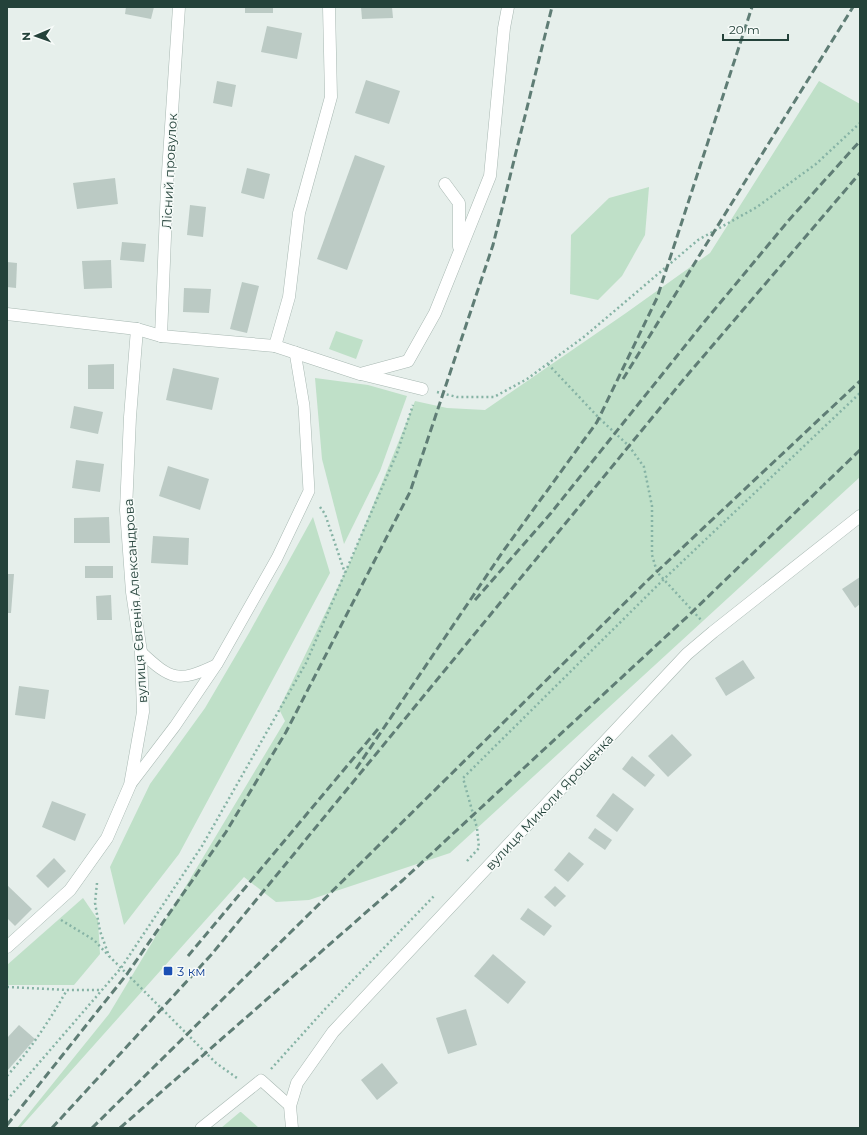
<svg xmlns="http://www.w3.org/2000/svg" width="867" height="1135" viewBox="0 0 867 1135" font-family="Montserrat,sans-serif">
  <style>
    .green { fill: #bfe0c8 }
    .building { fill: #bbcac4 }
    .lines { fill: none; stroke-linecap: round; stroke-linejoin: round }
    .service-casing { stroke: #a8b8b2; stroke-width: 12 }
    .minor-casing { stroke: #a8b8b2; stroke-width: 13 }
    .tertiary-casing { stroke: #a8b8b2; stroke-width: 13 }
    .path { stroke: #86b3a5; stroke-width: 2.5; stroke-dasharray: 2 3; stroke-linecap: butt }
    .service { stroke: #fff; stroke-width: 11 }
    .minor { stroke: #fff; stroke-width: 12 }
    .tertiary { stroke: #fff; stroke-width: 12 }
    .rail { stroke: #5f7d75; stroke-width: 3; stroke-dasharray: 8 4; stroke-linecap: butt }
    .transit-dot { fill: #1a4fb4; stroke: #f7fbf9; stroke-width: 1.5 }
    .labels { text-anchor: middle; dominant-baseline: central; stroke-width: 3; stroke-linejoin: round; paint-order: stroke }
    .street-label { font-size: 13px; fill: #24423a; stroke: #f7fbf9 }
    .transit-label { font-size: 13px; fill: #164399; stroke: #f7fbf9; text-anchor: start }
  </style>
  <rect width="100%" height="100%" fill="#e6efeb"/>
  <g class="green">
    <polygon points="819,81 860,104 860,477 450,853 309,900 276,902 244,877 20,1128 17,1128 109,1014 285,721 279,709 350,562 415,401 447,408 485,410 626,313 710,253"/>
    <polygon points="649,187 645,235 622,276 598,300 570,294 571,235 609,198"/>
    <polygon points="336,331 363,340 356,359 329,349"/>
    <polygon points="315,378 368,385 407,396 380,471 344,544 322,459"/>
    <polygon points="313,517 330,573 179,854 124,925 110,867 150,784 205,708 249,633"/>
    <polygon points="83,898 98,920 100,954 74,985 7,985 7,965"/>
    <polygon points="241,1112 259,1128 221,1128 240,1112"/>
  </g>
  <g class="building">
    <polygon points="126,7 154,7 151,19 125,14"/>
    <rect x="245" y="7" width="28" height="6"/>
    <polygon points="361,7 392,7 393,18 362,19"/>
    <polygon points="267,26 302,33 297,59 261,52"/>
    <polygon points="366,80 400,91 389,124 355,113"/>
    <polygon points="217,81 236,85 232,107 213,103"/>
    <polygon points="355,155 385,166 347,270 317,259"/>
    <polygon points="247,168 270,174 264,199 241,193"/>
    <polygon points="115,178 118,204 77,209 73,183"/>
    <polygon points="190,205 206,207 203,237 187,235"/>
    <polygon points="122,242 146,244 144,262 120,260"/>
    <polygon points="111,260 112,288 84,289 82,261"/>
    <polygon points="7,262 17,263 16,288 7,287"/>
    <polygon points="242,282 259,286 247,333 230,329"/>
    <polygon points="184,288 211,289 209,313 183,312"/>
    <polygon points="114,364 114,389 88,389 88,365"/>
    <polygon points="173,368 219,378 212,410 166,400"/>
    <polygon points="74,406 103,412 98,434 70,428"/>
    <polygon points="76,460 104,464 100,492 72,488"/>
    <polygon points="168,466 209,479 200,510 159,496"/>
    <polygon points="109,517 110,543 74,543 74,518"/>
    <polygon points="153,536 189,538 188,565 151,563"/>
    <rect x="85" y="566" width="28" height="12"/>
    <polygon points="7,574 14,574 11,613 7,613"/>
    <polygon points="860,577 860,604 855,608 842,589"/>
    <polygon points="111,595 112,620 97,620 96,596"/>
    <polygon points="743,660 755,678 726,696 715,678"/>
    <polygon points="19,686 49,690 45,719 15,715"/>
    <polygon points="672,734 692,755 668,777 648,756"/>
    <polygon points="632,756 655,775 645,787 622,769"/>
    <polygon points="613,793 634,809 617,832 596,816"/>
    <polygon points="52,801 86,814 75,841 42,827"/>
    <polygon points="595,828 612,840 605,850 588,838"/>
    <polygon points="569,852 584,864 568,882 554,870"/>
    <polygon points="54,858 66,871 48,888 36,876"/>
    <polygon points="7,885 32,909 15,926 7,918"/>
    <polygon points="555,886 566,896 555,907 544,897"/>
    <polygon points="528,908 552,926 544,936 520,919"/>
    <polygon points="493,954 526,982 508,1004 474,976"/>
    <polygon points="466,1009 477,1045 448,1054 436,1018"/>
    <polygon points="19,1025 35,1039 7,1071 7,1038"/>
    <polygon points="382,1063 398,1083 377,1100 361,1080"/>
  </g>
  <g class="lines">
    <defs>
      <g id="service">
        <path d="M141 652C171 680 178 683 216 665"/>
        <polyline points="130,785 175,726 217,664 277,558 309,491 304,406 295,352"/>
        <polyline points="201,1128 261,1080 290,1106"/>
      </g>
      <g id="minor">
        <polyline points="445,184 459,203 459,247"/>
        <polyline points="7,314 137,329 161,336 275,346 360,374 408,361 435,313 490,176 504,28 508,7"/>
        <polyline points="161,336 167,187 179,7"/>
        <polyline points="275,346 289,297 299,213 331,97 329,7"/>
        <polyline points="361,374 422,389"/>
        <polyline points="7,947 70,890 107,838 130,785 143,712 141,652 132,592 126,510 130,417 137,329"/>
      </g>
      <polyline id="tertiary" points="292,1128 290,1106 297,1083 333,1032 687,654 713,632 860,516"/>
    </defs>
    <use href="#service" class="service-casing"/>
    <use href="#minor" class="minor-casing"/>
    <use href="#tertiary" class="tertiary-casing"/>
    <g class="path">
      <polyline points="548,364 599,418 629,446 644,467 652,506 652,555 657,572 701,620"/>
      <polyline points="437,392 457,397 494,397 527,379 585,336 698,240 757,207 816,164 860,123"/>
      <polyline points="320,507 325,514 345,573"/>
      <polyline points="467,861 479,848 477,828 463,778 664,579 860,393"/>
      <polyline points="97,883 95,903 100,931 109,956 216,1063 237,1078"/>
      <polyline points="61,920 94,940 108,955"/>
      <polyline points="7,987 67,990 102,990"/>
      <polyline points="271,1069 326,1008 435,895"/>
      <path d="M7 1076C31 1049 49 1021 67 990"/>
      <polyline points="7,1100 121,968 202,846 306,663 397,453 413,405"/>
    </g>
    <use href="#service" class="service"/>
    <use href="#minor" class="minor"/>
    <use href="#tertiary" class="tertiary"/>
    <g class="rail">
      <polyline points="623,379 853,7"/>
      <polyline points="475,600 551,513 705,321 789,220 860,141"/>
      <polyline points="356,769 504,550 597,422 657,298 752,7"/>
      <polyline points="188,956 378,729"/>
      <polyline points="7,1125 127,974 226,832 286,732 410,492 493,245 552,7"/>
      <polyline points="52,1128 211,955 684,379 860,173"/>
      <polyline points="92,1128 648,580 860,381"/>
      <polyline points="120,1128 403,880 688,616 860,450"/>
    </g>
  </g>
  <rect class="transit-dot" x="163" y="966" width="10" height="10" rx="2"/>
  <g class="labels">
    <g class="street-label">
      <text transform="translate(169 171) rotate(-87)">Лісний провулок</text>
      <text transform="translate(135 601) rotate(-94)">вулиця Євгенія Александрова</text>
      <text transform="translate(549 802) rotate(-47)">вулиця Миколи Ярошенка</text>
    </g>
    <g class="transit-label">
      <text x="177" y="971">3 км</text>
    </g>
  </g>
  <rect width="867" height="1135" fill="none" stroke="#24423a" stroke-width="16"/>
  <g transform="translate(36 36) rotate(268)" stroke="#f7fbf9" stroke-width="3" paint-order="stroke">
  <path d="M0-3L7 15L0 10L-7 15Z" fill="#24423a"/>
  <text y="-6" font-size="11" font-weight="bold" text-anchor="middle" fill="#24423a">N</text>
  </g>
  <path d="M723 34v6h65v-6" fill="none" stroke="#24423a" stroke-width="2"/>
  <text x="729" y="34" font-size="12" fill="#24423a" stroke="#f7fbf9" stroke-width="3" paint-order="stroke">20 m</text>
</svg>
